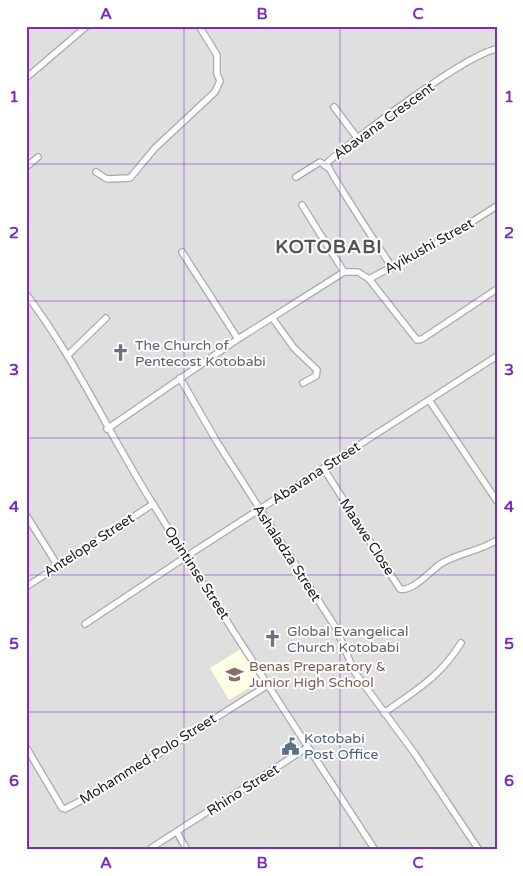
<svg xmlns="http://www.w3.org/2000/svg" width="523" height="876" viewBox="0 0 523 876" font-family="'Varela Round',sans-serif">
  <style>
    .residential { fill: #e0dfdf }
    .education { fill: #ffffe5 }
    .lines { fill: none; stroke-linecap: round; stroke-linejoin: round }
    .minor-casing { stroke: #a9a9a9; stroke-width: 8 }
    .minor { stroke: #fff; stroke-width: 5.5 }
    .grid { fill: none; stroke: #7b2cbf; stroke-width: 1; stroke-opacity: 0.55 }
    .labels { text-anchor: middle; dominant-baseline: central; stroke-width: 4; stroke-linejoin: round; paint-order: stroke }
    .street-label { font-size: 14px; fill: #222; stroke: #fff }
    .worship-label { font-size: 14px; fill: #5b616d; stroke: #fff; text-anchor: start }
    .education-label { font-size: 14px; fill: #785e54; stroke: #fff; text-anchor: start }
    .service-label { font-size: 14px; fill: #4e5e75; stroke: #fff; text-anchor: start }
    .district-label { font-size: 19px; font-weight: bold; letter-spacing: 1px; fill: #555; stroke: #fff }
    .neatline { fill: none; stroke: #7b2cbf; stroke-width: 2 }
    .grid-label { font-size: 16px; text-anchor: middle; font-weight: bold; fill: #7b2cbf }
  </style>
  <rect width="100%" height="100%" fill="#f2efe9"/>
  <rect class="residential" x="26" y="26" width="471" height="824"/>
  <polygon class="education" points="241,649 260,681 229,700 210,668"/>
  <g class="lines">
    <defs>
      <g id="minor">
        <polyline points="26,78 87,26"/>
        <polyline points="334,107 358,139"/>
        <polyline points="26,167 38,157"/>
        <polyline points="96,172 107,179 130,178 155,148 215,92 220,81 217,74 217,55 199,26"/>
        <polyline points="296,177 320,162 327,167"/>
        <polyline points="302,205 344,272"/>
        <polyline points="182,252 238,339"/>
        <path d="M392 267C383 254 327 169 327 163 352 140 468 53 497 49"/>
        <polyline points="369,279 417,340 422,339 497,289"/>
        <path d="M26 294C76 360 109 434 153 504 225 620 300 735 375 850"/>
        <polyline points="273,319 294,348 317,370 316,376 303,383"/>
        <polyline points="69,354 106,318"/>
        <polyline points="180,378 217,442 336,628 354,671 415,754 479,850"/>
        <polyline points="429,400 497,501"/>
        <polyline points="107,429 238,339 344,272 358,272 369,279 446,238 497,206"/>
        <path d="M324 469 400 589C412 592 430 572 439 565 456 553 479 552 497 540"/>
        <polyline points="26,515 58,566"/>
        <polyline points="26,587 153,504"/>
        <polyline points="85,624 187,556 497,356"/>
        <path d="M384 713C416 690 440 677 461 643"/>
        <polyline points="26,747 62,808 65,809 103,789 268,685"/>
        <polyline points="177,832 187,850"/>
        <polyline points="151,848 308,747"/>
      </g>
    </defs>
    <use href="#minor" class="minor-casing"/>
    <use href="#minor" class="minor"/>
  </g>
  <path class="grid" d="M184 26V850M340 26V850M26 164H497M26 301H497M26 438H497M26 575H497M26 712H497"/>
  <defs>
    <symbol id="church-bare" viewBox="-9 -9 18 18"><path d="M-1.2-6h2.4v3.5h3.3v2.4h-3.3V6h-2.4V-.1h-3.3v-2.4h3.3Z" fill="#6b7280" stroke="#fff" stroke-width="2.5" paint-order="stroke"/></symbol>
    <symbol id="school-bare" viewBox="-9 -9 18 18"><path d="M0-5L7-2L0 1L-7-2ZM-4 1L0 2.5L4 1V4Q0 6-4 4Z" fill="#8d6e63" stroke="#fff" stroke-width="2.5" paint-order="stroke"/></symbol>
    <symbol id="civic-bare" viewBox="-9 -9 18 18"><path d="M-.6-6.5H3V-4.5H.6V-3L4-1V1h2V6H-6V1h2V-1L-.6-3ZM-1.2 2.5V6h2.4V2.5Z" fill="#5c6f8a" stroke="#fff" stroke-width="2.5" paint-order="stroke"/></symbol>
  </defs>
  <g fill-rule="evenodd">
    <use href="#church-bare" x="108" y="340" width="25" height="25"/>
    <use href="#church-bare" x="260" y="626" width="25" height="25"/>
    <use href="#school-bare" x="222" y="662" width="25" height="25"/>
    <use href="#civic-bare" x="278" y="734" width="25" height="25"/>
  </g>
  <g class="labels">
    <g class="street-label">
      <text transform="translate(384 121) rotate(-36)">Abavana Crescent</text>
      <text transform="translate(429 246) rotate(-29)">Ayikushi Street</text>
      <text transform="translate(316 473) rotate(-33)">Abavana Street</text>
      <text transform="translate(367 537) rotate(57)">Maawe Close</text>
      <text transform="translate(89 545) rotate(-33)">Antelope Street</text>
      <text transform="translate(287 553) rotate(57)">Ashaladza Street</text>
      <text transform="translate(197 573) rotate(57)">Opintinse Street</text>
      <text transform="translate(148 759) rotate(-32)">Mohammed Polo Street</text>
      <text transform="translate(243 790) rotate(-33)">Rhino Street</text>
    </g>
    <g class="worship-label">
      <text x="135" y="345">The Church of<tspan x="135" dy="16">Pentecost Kotobabi</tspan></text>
      <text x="287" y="631">Global Evangelical<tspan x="287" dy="16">Church Kotobabi</tspan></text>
    </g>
    <g class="education-label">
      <text x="249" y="666">Benas Preparatory &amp;<tspan x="249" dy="16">Junior High School</tspan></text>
    </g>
    <g class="service-label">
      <text x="304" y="738">Kotobabi<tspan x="304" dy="16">Post Office</tspan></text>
    </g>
    <g class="district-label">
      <text x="329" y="247">KOTOBABI</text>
    </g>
  </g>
  <rect width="523" height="876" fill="none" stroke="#ffffff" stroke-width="55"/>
  <rect x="28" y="28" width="468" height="820" class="neatline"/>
  <g class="grid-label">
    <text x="106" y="19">A</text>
    <text x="262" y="19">B</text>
    <text x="418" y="19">C</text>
    <text x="14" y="102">1</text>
    <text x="509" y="102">1</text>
    <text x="14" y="238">2</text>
    <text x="509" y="238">2</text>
    <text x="14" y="375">3</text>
    <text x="509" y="375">3</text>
    <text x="14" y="512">4</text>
    <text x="509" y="512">4</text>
    <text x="14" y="649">5</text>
    <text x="509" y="649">5</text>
    <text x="14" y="786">6</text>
    <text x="509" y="786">6</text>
    <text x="106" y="868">A</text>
    <text x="262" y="868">B</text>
    <text x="418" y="868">C</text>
  </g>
</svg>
